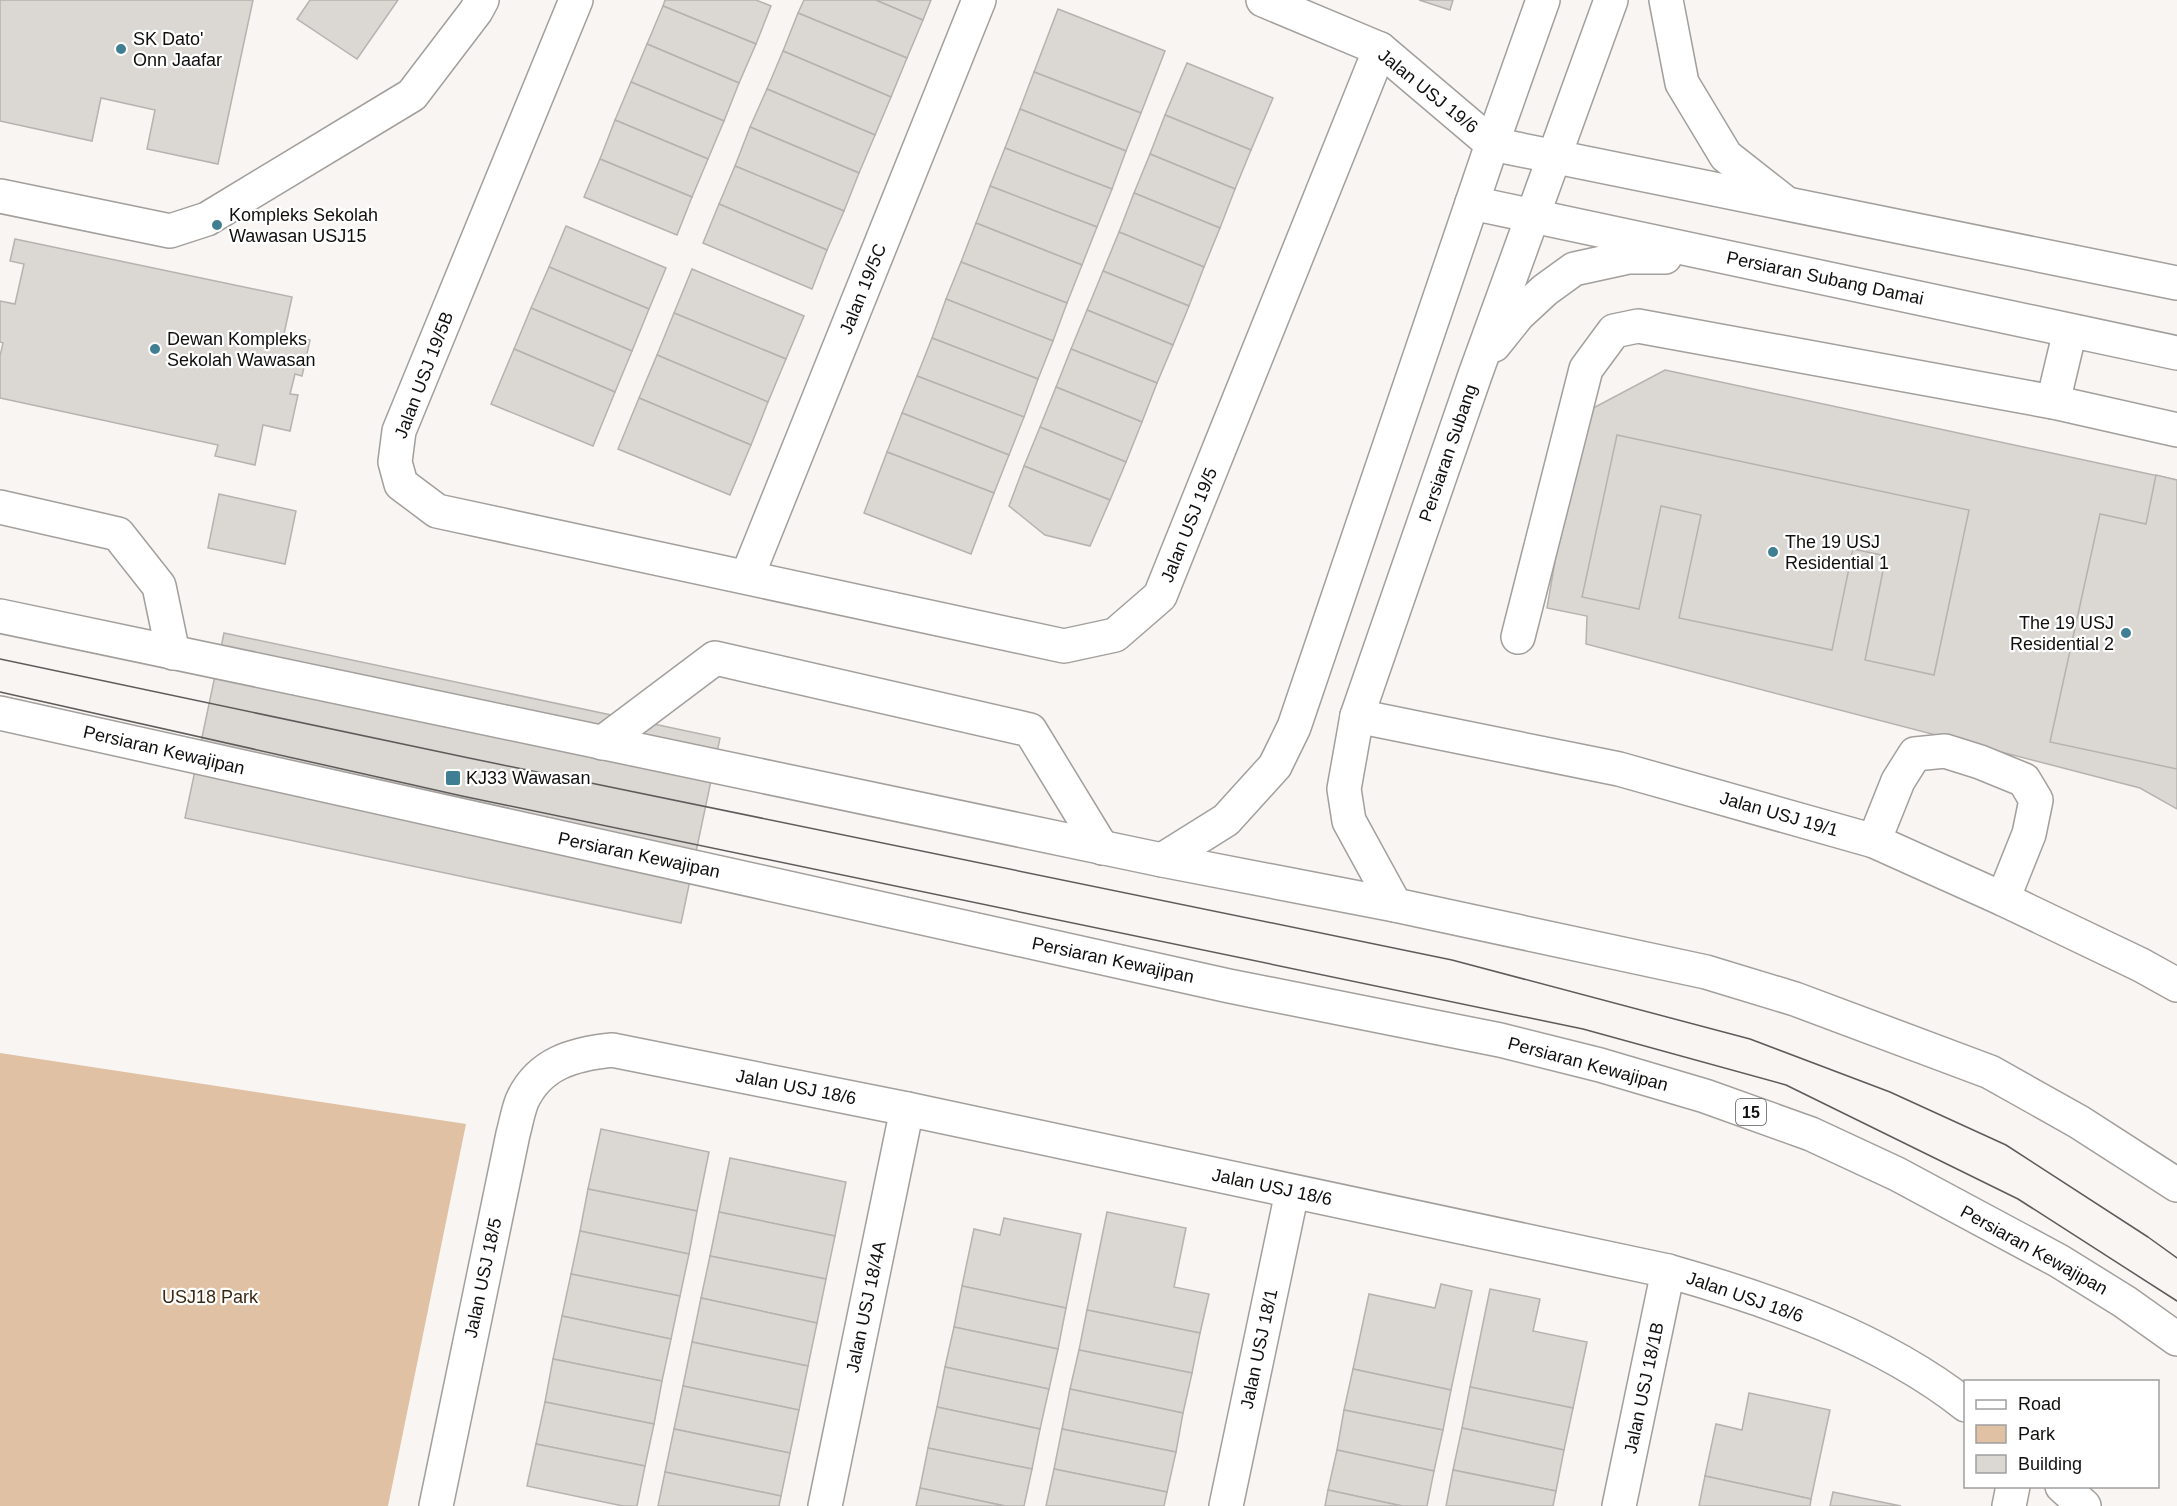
<svg xmlns="http://www.w3.org/2000/svg" width="2177" height="1506" viewBox="0 0 2177 1506" font-family="Arial,sans-serif">
  <style>
    .green { fill: #e0c1a3 }
    .building { fill: #dbd8d4; stroke: #b6b2af; stroke-width: 1.5 }
    .lines { fill: none; stroke-linecap: round; stroke-linejoin: round }
    .minor-casing { stroke: #a29f9c; stroke-width: 36 }
    .major-casing { stroke: #a29f9c; stroke-width: 36 }
    .minor { stroke: #fff; stroke-width: 33 }
    .major { stroke: #fff; stroke-width: 33 }
    .tram { stroke: #5d5b59; stroke-width: 1.5 }
    .poi-dot { fill: #407e94; stroke: #fff; stroke-width: 2 }
    .labels { text-anchor: middle; dominant-baseline: central; stroke-width: 4.5; stroke-linejoin: round; paint-order: stroke }
    .shield { fill: #fff; stroke: #585756; stroke-width: 1.5 }
    .shield-label { font-size: 16px; font-weight: bold; fill: #100f0e }
    .poi-label { font-size: 18px; fill: #100f0e; stroke: #fff; text-anchor: start }
    .street-label { font-size: 18px; fill: #100f0e; stroke: #fff }
    .park-label { font-size: 18px; fill: #3c2710; stroke: #fff }
  </style>
  <rect width="100%" height="100%" fill="#f8f5f2"/>
  <polygon class="green" points="0,1053 466,1124 388,1506 0,1506"/>
  <g class="building">
    <polygon points="0,0 253,0 218,164 147,149 155,110 101,98 92,141 0,121"/>
    <polygon points="310,0 398,0 357,59 297,19"/>
    <polygon points="665,0 756,0 771,6 756,44 663,6"/>
    <polygon points="804,0 876,0 923,20 907,58 798,13"/>
    <polygon points="876,0 931,0 923,20"/>
    <polygon points="1419,0 1453,0 1450,10"/>
    <polygon points="663,6 756,44 739,83 647,44"/>
    <polygon points="1058,9 1165,51 1141,113 1034,72"/>
    <polygon points="798,13 907,58 891,97 783,51"/>
    <polygon points="647,44 739,83 724,121 631,82"/>
    <polygon points="783,51 891,97 875,135 767,89"/>
    <polygon points="1187,63 1273,98 1251,150 1165,115"/>
    <polygon points="1034,72 1141,113 1126,151 1020,109"/>
    <polygon points="631,82 724,121 708,159 615,120"/>
    <polygon points="767,89 875,135 859,173 750,127"/>
    <polygon points="1020,109 1126,151 1112,189 1005,148"/>
    <polygon points="1165,115 1251,150 1235,189 1150,154"/>
    <polygon points="615,120 708,159 692,197 600,159"/>
    <polygon points="750,127 859,173 844,211 735,166"/>
    <polygon points="1005,148 1112,189 1097,227 990,186"/>
    <polygon points="1150,154 1235,189 1220,228 1134,193"/>
    <polygon points="600,159 692,197 677,235 584,197"/>
    <polygon points="735,166 844,211 827,250 719,204"/>
    <polygon points="990,186 1097,227 1082,265 976,223"/>
    <polygon points="1134,193 1220,228 1204,267 1119,232"/>
    <polygon points="719,204 827,250 812,289 703,243"/>
    <polygon points="976,223 1082,265 1067,303 961,262"/>
    <polygon points="566,226 666,268 649,309 549,267"/>
    <polygon points="1119,232 1204,267 1189,306 1103,271"/>
    <polygon points="15,239 292,297 284,334 310,340 302,376 295,374 290,394 298,395 290,431 263,425 255,465 215,456 218,445 0,398 0,356 3,343 0,342 0,301 15,304 24,264 10,261"/>
    <polygon points="961,262 1067,303 1053,341 946,299"/>
    <polygon points="549,267 649,309 632,351 531,308"/>
    <polygon points="692,269 804,316 786,359 674,313"/>
    <polygon points="1103,271 1189,306 1173,345 1087,310"/>
    <polygon points="946,299 1053,341 1038,379 932,338"/>
    <polygon points="531,308 632,351 615,392 514,349"/>
    <polygon points="1087,310 1173,345 1157,383 1071,349"/>
    <polygon points="674,313 786,359 768,402 657,355"/>
    <polygon points="932,338 1038,379 1024,417 917,376"/>
    <polygon points="514,349 615,392 593,446 491,404"/>
    <polygon points="1071,349 1157,383 1142,422 1056,387"/>
    <polygon points="657,355 768,402 751,445 639,398"/>
    <polygon points="1665,370 2177,480 2177,809 2140,788 1586,644 1587,616 1547,608 1580,415"/>
    <polygon points="917,376 1024,417 1009,455 902,413"/>
    <polygon points="1056,387 1142,422 1126,462 1040,427"/>
    <polygon points="639,398 751,445 730,495 618,449"/>
    <polygon points="902,413 1009,455 994,493 887,452"/>
    <polygon points="1040,427 1126,462 1110,500 1024,466"/>
    <polygon points="1617,435 1969,510 1934,675 1865,660 1886,556 1853,549 1832,650 1679,618 1701,515 1661,506 1639,609 1582,597"/>
    <polygon points="887,452 994,493 971,554 864,513"/>
    <polygon points="1024,466 1110,500 1090,546 1045,535 1009,506"/>
    <polygon points="2156,475 2177,480 2177,769 2050,742 2100,514 2146,524"/>
    <polygon points="219,494 296,511 285,564 208,548"/>
    <polygon points="224,633 720,738 681,923 185,818"/>
    <polygon points="601,1129 709,1152 697,1211 588,1189"/>
    <polygon points="730,1158 846,1182 835,1236 719,1212"/>
    <polygon points="588,1189 697,1211 689,1254 580,1231"/>
    <polygon points="719,1212 835,1236 826,1279 710,1256"/>
    <polygon points="1107,1212 1186,1228 1174,1287 1209,1294 1200,1333 1087,1310"/>
    <polygon points="1004,1218 1081,1234 1066,1308 962,1286 974,1229 1000,1235"/>
    <polygon points="580,1231 689,1254 680,1296 571,1274"/>
    <polygon points="710,1256 826,1279 817,1323 701,1298"/>
    <polygon points="571,1274 680,1296 671,1339 562,1316"/>
    <polygon points="1441,1284 1472,1291 1451,1390 1353,1369 1369,1294 1435,1308"/>
    <polygon points="962,1286 1066,1308 1058,1349 954,1327"/>
    <polygon points="1490,1289 1540,1299 1533,1331 1587,1342 1573,1408 1470,1387"/>
    <polygon points="701,1298 817,1323 808,1366 692,1342"/>
    <polygon points="1087,1310 1200,1333 1192,1373 1079,1350"/>
    <polygon points="562,1316 671,1339 662,1381 553,1359"/>
    <polygon points="954,1327 1058,1349 1049,1389 945,1367"/>
    <polygon points="692,1342 808,1366 799,1410 683,1386"/>
    <polygon points="1079,1350 1192,1373 1183,1413 1070,1389"/>
    <polygon points="553,1359 662,1381 654,1424 545,1402"/>
    <polygon points="945,1367 1049,1389 1040,1429 937,1407"/>
    <polygon points="1353,1369 1451,1390 1443,1430 1344,1410"/>
    <polygon points="683,1386 799,1410 790,1453 674,1429"/>
    <polygon points="1470,1387 1573,1408 1564,1450 1462,1428"/>
    <polygon points="1070,1389 1183,1413 1176,1452 1062,1429"/>
    <polygon points="1749,1393 1830,1410 1811,1499 1705,1476 1716,1424 1742,1430"/>
    <polygon points="545,1402 654,1424 645,1466 536,1444"/>
    <polygon points="937,1407 1040,1429 1032,1469 928,1448"/>
    <polygon points="1344,1410 1443,1430 1434,1471 1337,1450"/>
    <polygon points="1462,1428 1564,1450 1556,1491 1453,1470"/>
    <polygon points="674,1429 790,1453 781,1496 665,1472"/>
    <polygon points="1062,1429 1176,1452 1167,1492 1054,1469"/>
    <polygon points="536,1444 645,1466 637,1506 623,1506 527,1486"/>
    <polygon points="928,1448 1032,1469 1024,1506 1005,1506 920,1488"/>
    <polygon points="1337,1450 1434,1471 1427,1506 1402,1506 1328,1490"/>
    <polygon points="1054,1469 1167,1492 1164,1506 1046,1506"/>
    <polygon points="1453,1470 1556,1491 1553,1506 1446,1506"/>
    <polygon points="665,1472 781,1496 779,1506 658,1506"/>
    <polygon points="1705,1476 1811,1499 1810,1506 1699,1506"/>
    <polygon points="920,1488 1005,1506 916,1506"/>
    <polygon points="1328,1490 1402,1506 1325,1506"/>
    <polygon points="1833,1492 1901,1506 1830,1506"/>
  </g>
  <g class="lines">
    <defs>
      <g id="minor">
        <polyline points="576,0 399,431 395,462 401,484 437,511 1064,646 1115,635 1160,596 1380,49"/>
        <polyline points="1263,0 1380,49 1492,144 2177,283"/>
        <polyline points="1666,0 1682,83 1726,156 1782,200"/>
        <polyline points="0,196 170,231 207,219 412,95 476,11 482,0"/>
        <polyline points="1472,203 2177,353"/>
        <polyline points="1494,345 1518,315 1545,290 1574,269 1629,257 1665,257"/>
        <polyline points="2053,402 2070,331"/>
        <polyline points="0,507 118,534 159,586 173,653"/>
        <polyline points="747,577 979,0"/>
        <polyline points="1518,637 1586,369 1614,331 1638,326 2053,402 2177,430"/>
        <polyline points="1357,716 1619,769 1874,841 2003,899 2141,965 2177,985"/>
        <polyline points="602,743 715,658 1030,730 1102,848"/>
        <polyline points="1874,841 1898,781 1915,754 1945,751 1980,762 2024,780 2036,800 2029,834 2003,899"/>
        <polyline points="1162,860 1226,820 1275,766 1294,727 1492,144 1543,0"/>
        <polyline points="1395,905 1349,821 1344,789 1357,716 1475,375 1611,0"/>
        <polyline points="2062,1486 2084,1506"/>
        <path d="M436 1506 513 1134C516 1123 518 1111 522 1101 539 1063 574 1054 612 1050L907 1109 1668 1271C1770 1300 1881 1338 1966 1405"/>
        <polyline points="825,1506 907,1109"/>
        <polyline points="1226,1506 1292,1192"/>
        <polyline points="1619,1506 1668,1271"/>
        <polyline points="2009,1506 2013,1486"/>
      </g>
      <g id="major">
        <polyline points="0,616 1162,860 1395,905 1706,972 1795,999 1990,1072 2079,1122 2177,1185"/>
        <polyline points="0,713 1229,986 1500,1040 1600,1065 1705,1096 1811,1134 1897,1174 2059,1261 2125,1302 2177,1339"/>
      </g>
    </defs>
    <use href="#minor" class="minor-casing"/>
    <use href="#major" class="major-casing"/>
    <use href="#minor" class="minor"/>
    <use href="#major" class="major"/>
    <g class="tram">
      <polyline points="0,659 469,758 1452,960 1750,1039 1890,1092 2006,1145 2148,1237 2177,1258"/>
      <polyline points="0,692 462,796 1583,1029 1786,1085 2018,1199 2177,1301"/>
    </g>
  </g>
  <g class="poi-dot">
    <circle cx="121" cy="49" r="6"/>
    <circle cx="217" cy="225" r="6"/>
    <circle cx="155" cy="349" r="6"/>
    <circle cx="1773" cy="552" r="6"/>
    <circle cx="2126" cy="633" r="6"/>
    <rect x="445" y="770" width="16" height="16" rx="3"/>
  </g>
  <g class="labels">
    <rect class="shield" x="1736" y="1099" width="30" height="26" rx="4.5"/>
    <g class="shield-label">
      <text x="1751" y="1112">15</text>
    </g>
    <g class="poi-label">
      <text x="133" y="39">SK Dato'<tspan x="133" dy="21">Onn Jaafar</tspan></text>
      <text x="229" y="215">Kompleks Sekolah<tspan x="229" dy="21">Wawasan USJ15</tspan></text>
      <text x="167" y="339">Dewan Kompleks<tspan x="167" dy="21">Sekolah Wawasan</tspan></text>
      <text x="1785" y="542">The 19 USJ<tspan x="1785" dy="21">Residential 1</tspan></text>
      <text x="2114" y="623" text-anchor="end">The 19 USJ<tspan x="2114" dy="21">Residential 2</tspan></text>
      <text x="466" y="778">KJ33 Wawasan</text>
    </g>
    <g class="street-label">
      <text transform="translate(1428 91) rotate(39)">Jalan USJ 19/6</text>
      <text transform="translate(1825 278) rotate(12)">Persiaran Subang Damai</text>
      <text transform="translate(863 289) rotate(-68)">Jalan 19/5C</text>
      <text transform="translate(424 375) rotate(-69)">Jalan USJ 19/5B</text>
      <text transform="translate(1448 453) rotate(-71)">Persiaran Subang</text>
      <text transform="translate(1189 525) rotate(-68)">Jalan USJ 19/5</text>
      <text transform="translate(164 750) rotate(13)">Persiaran Kewajipan</text>
      <text transform="translate(1779 814) rotate(16)">Jalan USJ 19/1</text>
      <text transform="translate(639 855) rotate(12)">Persiaran Kewajipan</text>
      <text transform="translate(1113 960) rotate(12)">Persiaran Kewajipan</text>
      <text transform="translate(1588 1064) rotate(15)">Persiaran Kewajipan</text>
      <text transform="translate(796 1087) rotate(11)">Jalan USJ 18/6</text>
      <text transform="translate(1272 1187) rotate(12)">Jalan USJ 18/6</text>
      <text transform="translate(2034 1250) rotate(29)">Persiaran Kewajipan</text>
      <text transform="translate(483 1278) rotate(-78)">Jalan USJ 18/5</text>
      <text transform="translate(1745 1297) rotate(19)">Jalan USJ 18/6</text>
      <text transform="translate(866 1307) rotate(-78)">Jalan USJ 18/4A</text>
      <text transform="translate(1259 1349) rotate(-78)">Jalan USJ 18/1</text>
      <text transform="translate(1644 1388) rotate(-78)">Jalan USJ 18/1B</text>
    </g>
    <g class="park-label">
      <text x="210" y="1297">USJ18 Park</text>
    </g>
  </g>
  <rect x="1964" y="1380" width="195" height="108" fill="#ffffff" stroke="#9f9f9f" stroke-width="1.5"/>
  <rect x="1976" y="1400" width="30" height="9" fill="#ffffff" stroke="#9f9f9f" stroke-width="1.5"/>
  <text x="2018" y="1410" font-size="18" fill="#100f0e">Road</text>
  <rect x="1976" y="1425" width="30" height="18" fill="#e0c1a3" stroke="#9f9f9f" stroke-width="1.5"/>
  <text x="2018" y="1440" font-size="18" fill="#100f0e">Park</text>
  <rect x="1976" y="1455" width="30" height="18" fill="#dbd8d4" stroke="#9f9f9f" stroke-width="1.5"/>
  <text x="2018" y="1470" font-size="18" fill="#100f0e">Building</text>
</svg>
